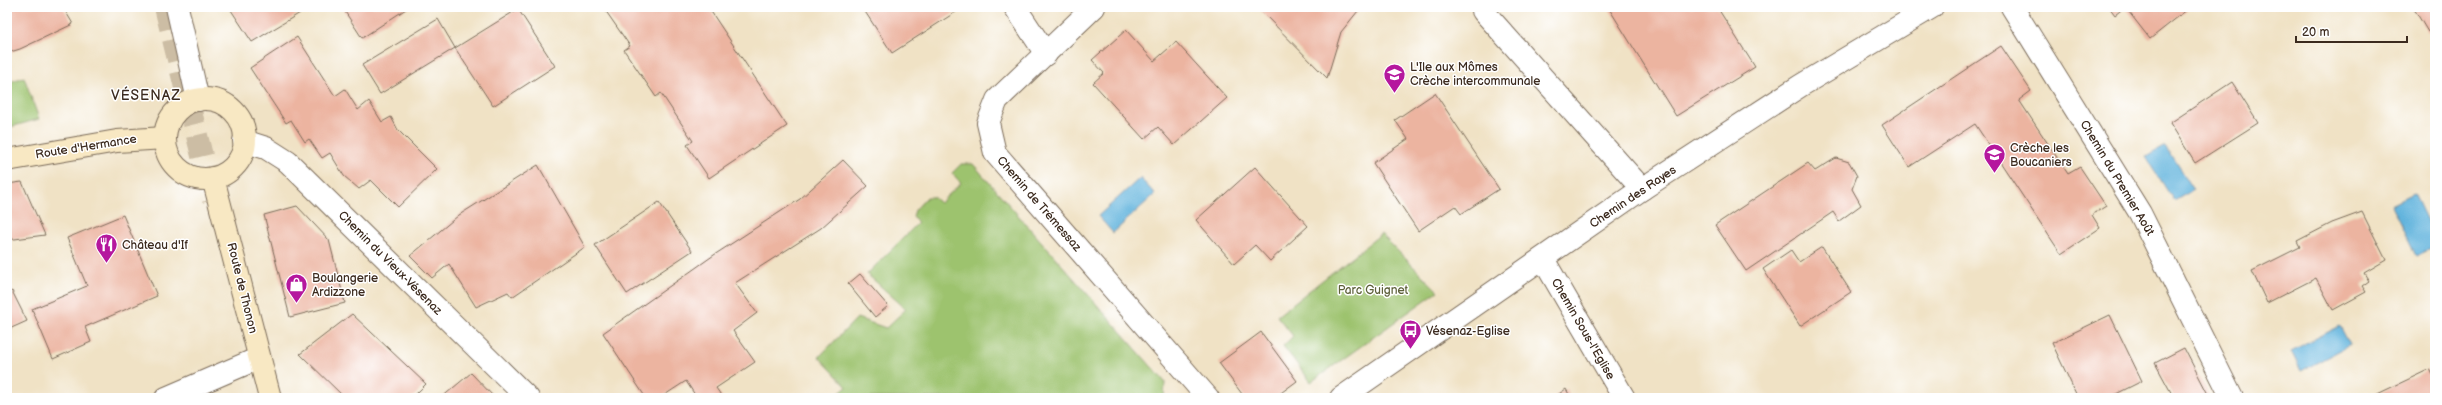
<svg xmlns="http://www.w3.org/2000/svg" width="2442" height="405" viewBox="0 0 2442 405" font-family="'Balsamiq Sans',sans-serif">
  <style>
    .green { fill: #9dc36e; stroke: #6c7646 }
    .water { fill: #62b4dd; stroke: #4e6f7e }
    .building { fill: #ecb4a0 }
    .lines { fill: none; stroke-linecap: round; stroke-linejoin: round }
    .primary-tunnel { stroke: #ccbda4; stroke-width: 22; stroke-dasharray: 22 11; stroke-linecap: butt }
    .service-casing { stroke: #7a6a58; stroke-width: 24 }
    .minor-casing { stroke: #7a6a58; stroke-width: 24 }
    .tertiary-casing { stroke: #7a6a58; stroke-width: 24 }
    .secondary-casing { stroke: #7a6a58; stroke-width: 24 }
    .service { stroke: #fff; stroke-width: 22 }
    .minor { stroke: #fff; stroke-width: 22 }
    .tertiary { stroke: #fff; stroke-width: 22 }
    .secondary { stroke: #f8e8c3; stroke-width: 22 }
    .labels { text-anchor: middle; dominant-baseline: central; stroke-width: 3; stroke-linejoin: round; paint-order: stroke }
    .poi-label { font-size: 12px; fill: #3b2a1e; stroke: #fff; text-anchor: start }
    .street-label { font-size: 12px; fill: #3b2a1e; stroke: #fff }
    .park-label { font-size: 12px; fill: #5d603a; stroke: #fff }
    .quarter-label { font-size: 14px; letter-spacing: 1px; fill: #3b2a1e; stroke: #fff }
  </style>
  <rect width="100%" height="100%" fill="#fff"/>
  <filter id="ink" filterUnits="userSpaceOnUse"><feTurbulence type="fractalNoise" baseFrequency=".025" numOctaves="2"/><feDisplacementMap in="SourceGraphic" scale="8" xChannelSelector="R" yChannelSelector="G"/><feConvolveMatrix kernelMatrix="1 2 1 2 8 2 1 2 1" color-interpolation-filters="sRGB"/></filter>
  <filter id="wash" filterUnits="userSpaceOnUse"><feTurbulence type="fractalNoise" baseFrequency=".012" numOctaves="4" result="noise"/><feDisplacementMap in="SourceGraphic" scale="16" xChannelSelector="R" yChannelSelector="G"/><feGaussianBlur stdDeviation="0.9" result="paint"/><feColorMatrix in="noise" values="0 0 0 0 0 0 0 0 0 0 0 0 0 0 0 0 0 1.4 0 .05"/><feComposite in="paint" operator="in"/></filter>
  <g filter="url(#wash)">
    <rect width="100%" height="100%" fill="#f0e2c5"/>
    <g class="green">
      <polygon points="24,77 39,119 7,128 7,83"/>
      <polygon points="961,164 973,164 1165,382 1164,398 833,398 847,387 819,357 857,318 886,328 906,309 867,274 918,223 913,216 915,210 927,197 933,197 940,203 961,183 952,173"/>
      <polygon points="1381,234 1438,291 1311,382 1283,346 1293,336 1277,316"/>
    </g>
    <g class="water">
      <polygon points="2165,146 2193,190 2174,201 2146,157"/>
      <polygon points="1140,178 1155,194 1113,233 1098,216"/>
      <polygon points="2414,194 2435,237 2435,247 2416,256 2391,205"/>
      <polygon points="2340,326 2350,345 2301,371 2291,351"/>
    </g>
    <g id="blocks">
      <g class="building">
        <polygon points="7,7 63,7 73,24 20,49 7,53"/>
        <polygon points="229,7 310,7 252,42"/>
        <polygon points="342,7 409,7 362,38"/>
        <polygon points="603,7 708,7 787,126 709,178 687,145 693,141 661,93 656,97 624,50 630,46"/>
        <polygon points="862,7 961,7 962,8 892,53"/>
        <polygon points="1257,7 1367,7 1358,11 1341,32 1327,78"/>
        <polygon points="1608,7 1717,7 1755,67 1676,116"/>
        <polygon points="2109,7 2125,7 2115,15"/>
        <polygon points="2125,7 2187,7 2188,9 2150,39"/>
        <polygon points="2413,7 2435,7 2435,27 2428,32"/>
        <polygon points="518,9 555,66 493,106 455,48 380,94 362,65 438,19 455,48"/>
        <polygon points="1126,30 1154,61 1176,42 1227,98 1174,145 1158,127 1144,139 1093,83 1104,73 1092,60"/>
        <polygon points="297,37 335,96 345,89 358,110 369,101 382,122 391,117 398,130 437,169 398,207 371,180 359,189 344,176 330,153 322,158 309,139 305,142 291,120 286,123 250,68"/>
        <polygon points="2001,46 2031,91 2019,100 2068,174 2080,167 2106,206 2092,215 2100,228 2061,254 1975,124 1909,167 1882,125"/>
        <polygon points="2232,82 2258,123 2195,163 2170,123"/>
        <polygon points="1435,93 1499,189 1461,214 1455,206 1418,231 1373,163 1408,139 1395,120"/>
        <polygon points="1836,158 1849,162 1857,176 1852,189 1861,205 1839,221 1833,212 1746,271 1715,225 1808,163 1815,171"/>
        <polygon points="843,160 868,186 821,228 735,283 757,313 733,331 755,362 716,388 723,398 697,398 686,381 660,398 646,398 603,333 714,255 800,199"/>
        <polygon points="538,165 585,247 512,297 508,292 476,307 449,264 432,278 410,256 459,215"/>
        <polygon points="1255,167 1308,226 1270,261 1255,245 1234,264 1196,220"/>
        <polygon points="22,182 45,235 7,240 7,184"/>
        <polygon points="659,202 692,251 627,294 595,245"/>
        <polygon points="297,206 329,240 345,303 290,317 264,215"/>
        <polygon points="2362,212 2386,260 2364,273 2369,281 2362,286 2366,292 2333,310 2316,278 2267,303 2252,271 2300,247 2297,241 2332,223"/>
        <polygon points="123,215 157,296 85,327 91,342 53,359 32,309 87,286 67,238"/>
        <polygon points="1822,247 1851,292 1800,326 1763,269 1791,250 1799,262"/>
        <polygon points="860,274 888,306 875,317 848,284"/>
        <polygon points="12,291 27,321 7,330 7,294"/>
        <polygon points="352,314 426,384 412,398 345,398 300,354"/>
        <polygon points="2110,315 2142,381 2108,398 2078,398 2052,343"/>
        <polygon points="1261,332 1297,381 1274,398 1245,398 1219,363"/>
        <polygon points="2184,348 2210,398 2174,398 2155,363"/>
        <polygon points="2430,369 2435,379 2435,398 2369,398"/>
        <polygon points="471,373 495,398 441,398"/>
        <polygon points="1566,389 1571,398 1553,398"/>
      </g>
    </g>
  </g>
  <g filter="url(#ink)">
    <use href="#blocks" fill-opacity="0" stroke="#7a6a58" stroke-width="1"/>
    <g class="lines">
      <polyline class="primary-tunnel" points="165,7 213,200"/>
      <defs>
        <polyline id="service" points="1483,11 1642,189"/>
        <g id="minor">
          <polyline points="1015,7 1046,54"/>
          <polyline points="1094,7 997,100 988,123 995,153 1208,398"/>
          <polyline points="2012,7 2140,213 2232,398"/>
          <polyline points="244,141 266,148 288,162 528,398"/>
          <polyline points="1543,259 1624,398"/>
          <polyline points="166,398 259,358"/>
        </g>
        <g id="tertiary">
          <polyline points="177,7 198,100"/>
          <polyline points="1341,398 1642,189 1800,86 1932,7"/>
        </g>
        <g id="secondary">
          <circle cx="205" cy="139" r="40"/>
          <polyline points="7,160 117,141 165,138"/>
          <polyline points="213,178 270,398"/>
        </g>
      </defs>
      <use href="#service" class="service-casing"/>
      <use href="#minor" class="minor-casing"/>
      <use href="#tertiary" class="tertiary-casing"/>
      <use href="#secondary" class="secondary-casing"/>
      <use href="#service" class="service"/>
      <use href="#minor" class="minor"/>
      <use href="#tertiary" class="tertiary"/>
      <use href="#secondary" class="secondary"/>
    </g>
  </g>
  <defs>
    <symbol id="school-pin" viewBox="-11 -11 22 30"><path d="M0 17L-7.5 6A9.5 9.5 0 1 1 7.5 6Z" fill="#b5179e" stroke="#fff"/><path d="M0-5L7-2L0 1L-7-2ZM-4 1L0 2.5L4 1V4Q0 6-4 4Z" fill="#fff"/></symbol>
    <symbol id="restaurant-pin" viewBox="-11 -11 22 30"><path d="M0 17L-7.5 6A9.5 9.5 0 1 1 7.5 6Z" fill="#b5179e" stroke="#fff"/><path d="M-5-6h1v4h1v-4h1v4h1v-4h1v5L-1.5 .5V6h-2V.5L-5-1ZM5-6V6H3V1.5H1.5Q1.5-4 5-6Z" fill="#fff"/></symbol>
    <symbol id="shop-pin" viewBox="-11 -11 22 30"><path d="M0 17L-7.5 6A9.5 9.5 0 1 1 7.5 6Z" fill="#b5179e" stroke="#fff"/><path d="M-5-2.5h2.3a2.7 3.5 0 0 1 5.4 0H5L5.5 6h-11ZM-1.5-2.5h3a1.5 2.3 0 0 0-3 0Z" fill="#fff"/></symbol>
    <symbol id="bus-pin" viewBox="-11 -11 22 30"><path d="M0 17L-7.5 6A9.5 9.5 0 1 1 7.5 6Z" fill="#b5179e" stroke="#fff"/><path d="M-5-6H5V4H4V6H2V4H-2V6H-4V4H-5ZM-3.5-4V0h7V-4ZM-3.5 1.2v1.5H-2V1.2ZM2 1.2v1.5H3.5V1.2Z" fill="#fff"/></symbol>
  </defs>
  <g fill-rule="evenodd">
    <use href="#school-pin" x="1382" y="62" width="25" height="34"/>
    <use href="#school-pin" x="1982" y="142" width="25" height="34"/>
    <use href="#restaurant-pin" x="94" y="232" width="25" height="34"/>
    <use href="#shop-pin" x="284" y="272" width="25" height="34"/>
    <use href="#bus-pin" x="1398" y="318" width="25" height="34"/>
  </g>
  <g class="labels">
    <g class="poi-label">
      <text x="1410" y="67">L'Ile aux Mômes<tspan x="1410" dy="14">Crèche intercommunale</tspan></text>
      <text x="2010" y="148">Crèche les<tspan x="2010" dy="14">Boucaniers</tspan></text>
      <text x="122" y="245">Château d'If</text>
      <text x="312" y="278">Boulangerie<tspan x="312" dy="14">Ardizzone</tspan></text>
      <text x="1426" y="331">Vésenaz-Eglise</text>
    </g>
    <g class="street-label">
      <text transform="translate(86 147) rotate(-9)">Route d'Hermance</text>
      <text transform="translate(2117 178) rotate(59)">Chemin du Premier Août</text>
      <text transform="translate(1633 197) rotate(-34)">Chemin des Rayes</text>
      <text transform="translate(1039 204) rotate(49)">Chemin de Trémessaz</text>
      <text transform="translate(390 263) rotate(45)">Chemin du Vieux-Vésenaz</text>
      <text transform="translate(242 288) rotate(76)">Route de Thonon</text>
      <text transform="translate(1583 329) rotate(60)">Chemin Sous-l'Eglise</text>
    </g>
    <g class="park-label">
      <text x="1373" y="290">Parc Guignet</text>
    </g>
    <g class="quarter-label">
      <text x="146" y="95">VÉSENAZ</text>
    </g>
  </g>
  <rect width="2442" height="405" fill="none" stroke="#fff" stroke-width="24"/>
  <path d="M2296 36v6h111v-6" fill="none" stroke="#3b2a1e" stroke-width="2"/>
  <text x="2302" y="36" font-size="12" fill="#3b2a1e" stroke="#ffffff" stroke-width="3" paint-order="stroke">20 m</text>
</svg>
